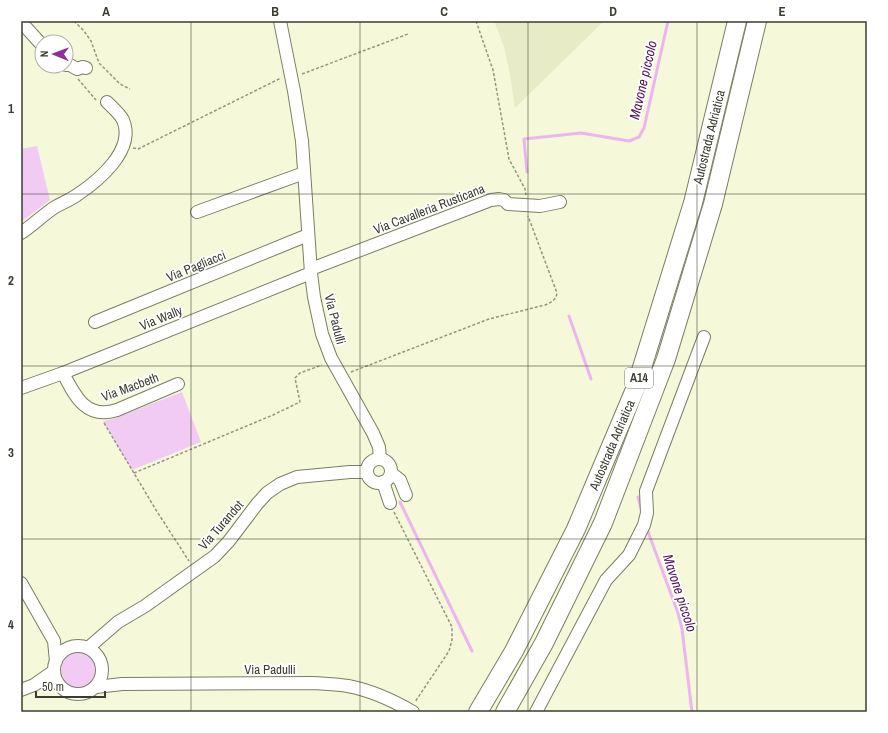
<svg xmlns="http://www.w3.org/2000/svg" width="888" height="733" viewBox="0 0 888 733" font-family="'Archivo Narrow',sans-serif">
  <style>
    .built { fill: #e8ecc6 }
    .green { fill: #f1cbf3 }
    .lines { fill: none; stroke-linecap: round; stroke-linejoin: round }
    .stream { stroke: #edb5f0; stroke-width: 3 }
    .minor-casing { stroke: #7b7e62; stroke-width: 14 }
    .highway-casing { stroke: #7b7e62; stroke-width: 20 }
    .path { stroke: #939580; stroke-width: 1.5; stroke-dasharray: 3 2; stroke-linecap: butt }
    .minor { stroke: #fff; stroke-width: 12 }
    .highway { stroke: #fff; stroke-width: 18 }
    .grid { fill: none; stroke: #3b3c30; stroke-width: 1; stroke-opacity: 0.55 }
    .labels { text-anchor: middle; dominant-baseline: central; stroke-width: 3.5; stroke-linejoin: round; paint-order: stroke }
    .shield { fill: #fff; stroke: #76766e; stroke-width: 1 }
    .shield-label { font-size: 12px; font-weight: bold; fill: #3b3c30 }
    .street-label { font-size: 13px; fill: #3b3c30; stroke: #fff }
    .water-label { font-size: 14px; font-style: italic; fill: #55135a; stroke: #fff }
    .neatline { fill: none; stroke: #3b3c30; stroke-width: 1.5 }
    .grid-label { font-size: 13px; text-anchor: middle; font-weight: bold; fill: #3b3c30 }
  </style>
  <rect width="100%" height="100%" fill="#f5f9d9"/>
  <polygon class="built" points="494,21 604,21 515,108 510,75 504,47"/>
  <g class="green">
    <polygon points="37,146 50,200 21,222 21,149"/>
    <polygon points="182,392 201,442 132,470 103,421 113,419"/>
    <circle cx="80" cy="671" r="19"/>
  </g>
  <g class="lines">
    <g class="stream">
      <polyline points="527,172 524,139 581,133 629,141 639,137 644,128 668,21"/>
      <polyline points="569,316 591,379"/>
      <polyline points="638,497 642,512"/>
      <polyline points="400,502 472,651"/>
      <polyline points="647,529 678,613 682,629 692,712"/>
    </g>
    <defs>
      <g id="minor">
        <polyline points="280,21 294,91 302,141 311,273 314,297 322,334 331,358 373,433 379,447 380,459"/>
        <polyline points="21,22 42,45"/>
        <polyline points="66,65 70,65 77,69 83,67 86,68"/>
        <polyline points="197,212 304,173"/>
        <path d="M21 233C33 225 43 215 55 207 62 203 70 200 77 195 98 181 136 150 123 120 120 114 112 107 107 102"/>
        <polyline points="311,269 491,200 499,199 504,200 508,204 540,206 560,202"/>
        <polyline points="95,322 308,235"/>
        <path d="M63 373C75 396 86 420 117 410L178 384"/>
        <polyline points="21,388 63,373 311,273"/>
        <circle cx="379" cy="471" r="12"/>
        <polyline points="391,473 400,480 406,495"/>
        <polyline points="383,482 390,503"/>
        <polyline points="21,583 54,641 56,661"/>
        <circle cx="78" cy="670" r="24"/>
        <polyline points="88,648 118,622 145,606 215,556 229,541 257,504 267,493 280,484 297,477 350,472 367,472"/>
        <path d="M96 687 122 684 313 683C325 684 336 684 348 686 369 690 394 701 413 712"/>
        <polyline points="21,690 34,685 54,671"/>
        <polyline points="536,712 606,580 629,555 644,525 647,513 646,491 704,337"/>
      </g>
      <g id="highway">
        <polyline points="478,712 514,651 576,529 636,387 693,203 737,21"/>
        <polyline points="505,712 544,643 603,523 666,359 713,204 757,21"/>
      </g>
    </defs>
    <use href="#minor" class="minor-casing"/>
    <use href="#highway" class="highway-casing"/>
    <g class="path">
      <polyline points="74,21 84,31 91,41 99,63 120,84 130,89"/>
      <polyline points="476,21 493,70 509,159 525,189 526,195"/>
      <polyline points="302,74 408,34"/>
      <polyline points="78,79 96,100"/>
      <polyline points="133,148 138,149 281,78"/>
      <path d="M351 372 489 319 545 305C552 302 556 300 557 293L528 216"/>
      <polyline points="104,423 156,510 189,561"/>
      <polyline points="134,473 273,415 300,402 295,378 300,373 322,365"/>
      <polyline points="394,512 452,627 452,640 449,651 415,702"/>
    </g>
    <use href="#minor" class="minor"/>
    <use href="#highway" class="highway"/>
  </g>
  <path class="grid" d="M191 21V712M360 21V712M528 21V712M697 21V712M21 194H867M21 366H867M21 539H867"/>
  <g class="labels">
    <rect class="shield" x="625" y="368" width="28" height="20" rx="3"/>
    <g class="shield-label">
      <text x="639" y="378">A14</text>
    </g>
    <g class="street-label">
      <text transform="translate(709 137) rotate(-76)">Autostrada Adriatica</text>
      <text transform="translate(429 209) rotate(-21)">Via Cavalleria Rusticana</text>
      <text transform="translate(196 266) rotate(-22)">Via Pagliacci</text>
      <text transform="translate(161 318) rotate(-22)">Via Wally</text>
      <text transform="translate(335 319) rotate(76)">Via Padulli</text>
      <text transform="translate(130 387) rotate(-20)">Via Macbeth</text>
      <text transform="translate(612 445) rotate(-67)">Autostrada Adriatica</text>
      <text transform="translate(221 525) rotate(-49)">Via Turandot</text>
      <text x="270" y="669">Via Padulli</text>
    </g>
    <g class="water-label">
      <text transform="translate(643 80) rotate(-77)">Mavone piccolo</text>
      <text transform="translate(680 593) rotate(72)">Mavone piccolo</text>
    </g>
  </g>
  <rect width="888" height="733" fill="none" stroke="#ffffff" stroke-width="44"/>
  <g transform="translate(54 54) rotate(271)"><circle r="19" fill="#ffffff" stroke="#b1b1ac"/>
  <path d="M0-3L7 15L0 10L-7 15Z" fill="#8f2f97"/>
  <text y="-6" font-size="11" font-weight="bold" text-anchor="middle" fill="#3b3c30">N</text>
  </g>
  <path d="M36 691v6h69v-6" fill="none" stroke="#3b3c30" stroke-width="2"/>
  <text x="42" y="691" font-size="12" fill="#3b3c30" stroke="#ffffff" stroke-width="3" paint-order="stroke">50 m</text>
  <rect x="22" y="22" width="844" height="689" class="neatline"/>
  <g class="grid-label">
    <text x="106" y="16">A</text>
    <text x="275" y="16">B</text>
    <text x="444" y="16">C</text>
    <text x="613" y="16">D</text>
    <text x="782" y="16">E</text>
    <text x="11" y="113">1</text>
    <text x="11" y="285">2</text>
    <text x="11" y="457">3</text>
    <text x="11" y="629">4</text>
  </g>
</svg>
